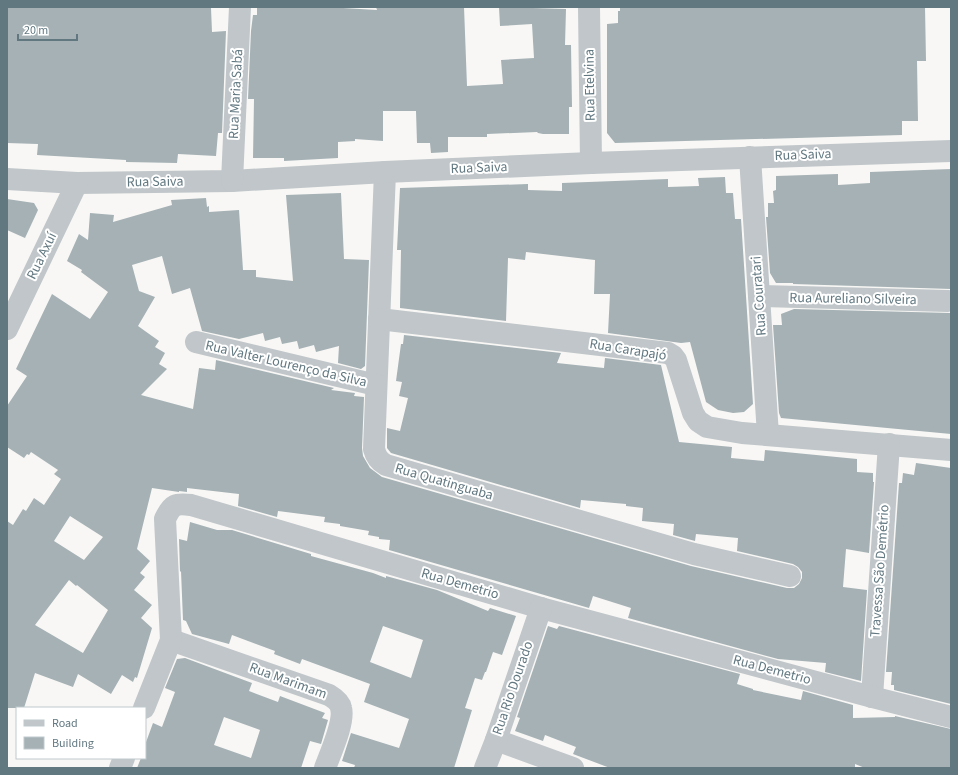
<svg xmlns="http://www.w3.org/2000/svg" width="958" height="775" viewBox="0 0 958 775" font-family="'Source Sans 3',sans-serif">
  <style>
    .building { fill: #a5b1b5; fill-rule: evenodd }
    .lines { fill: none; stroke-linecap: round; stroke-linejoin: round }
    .minor { stroke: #c0c6c9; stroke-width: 22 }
    .labels { text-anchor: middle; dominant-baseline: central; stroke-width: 4; stroke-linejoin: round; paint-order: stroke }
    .street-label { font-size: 14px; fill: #627881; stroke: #fff }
  </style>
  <rect width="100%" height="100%" fill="#f8f7f5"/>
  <g class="building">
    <polygon points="7,7 206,7 206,8 211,8 212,32 226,31 222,133 218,133 216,156 178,154 177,163 126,162 126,160 37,155 38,144 7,143"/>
    <polygon points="257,7 343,7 343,8 377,10 376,7 464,7 467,86 503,84 501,60 534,58 532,24 500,26 499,7 566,9 565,45 571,45 572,107 569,107 569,134 543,134 538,133 537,132 487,134 487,137 448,137 448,152 431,153 430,143 417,143 416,111 383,111 383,141 355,139 355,141 338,142 338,158 284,161 284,158 253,158 254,99 248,99 251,31 253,15 257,15"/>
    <polygon points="620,7 925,7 926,61 917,61 918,121 902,121 902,135 615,143 607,133 607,24 618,23 618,11 620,11"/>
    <polygon points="951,169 951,289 793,284 793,283 776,283 770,273 766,217 768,217 768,203 774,203 773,191 776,190 776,176 838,174 838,185 870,183 870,172"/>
    <polygon points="725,177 726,193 733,193 735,219 741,219 753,404 744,412 733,413 718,410 706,402 690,342 681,343 608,333 610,294 594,294 595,260 526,252 525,260 508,258 506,321 400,308 401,250 397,250 400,188 528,184 528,190 562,191 562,183 668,179 668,187 699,186 698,178"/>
    <path d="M341 193 344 259 369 260 365 366 361 369 338 363 339 346 316 352 314 345 299 349 297 341 282 344 280 337 265 341 263 333 239 339 202 331 190 288 172 294 162 256 132 265 139 291 155 297 138 326 159 341 155 347 165 353 159 364 167 369 141 395 193 409 199 368 215 370 216 360 334 388 331 390 355 393 354 396 364 397 362 448 363 456 370 468 382 477 691 566 787 588H794L799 584 802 578V572L798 567 793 564 737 551 738 538 696 534 695 541 673 535 674 524 642 521 643 508 626 506V504L581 500 580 508 391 453 387 448V428L400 431 408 398 399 396 402 382 396 381 401 344H403L404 335 561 353 557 363 604 368 605 358 661 365 679 442 732 447 731 458 764 461 765 450 857 459V472L873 473V482H874L869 553 846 549 843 587 867 590 861 681 825 672 826 663 778 659 628 618 631 608 593 596 589 608 389 550 390 540 379 539V537L368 535 369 531 340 526V524L324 522 325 517 278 511 277 517 238 506 239 494 187 488V492L179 491V492L152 488 137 549 150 561 140 573 145 577 134 590 152 605 141 618 152 628 137 678 135 677 133 682 122 675 111 694 78 674 73 687 35 673 24 708H7V521L13 525 23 509 26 511 34 498 44 505 61 479 54 474 58 470 31 452 29 455 27 454 24 458 7 447V406L27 376 16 369 52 294 90 319 108 292 81 272 82 270 67 261 79 234 88 240 90 213 114 215 113 222 172 205 171 200 206 198 207 207 209 206V212L239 210 243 270H256V277L293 281 286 195ZM70 516 103 537 84 560 54 541ZM69 580 76 586 77 585 108 610 83 653 35 625Z"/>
    <polygon points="7,199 34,203 38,210 25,238 7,230"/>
    <polygon points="794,309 951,313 951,434 781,418 779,413 773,325 782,325 781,314"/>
    <polygon points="916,463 951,468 951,704 894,690 894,685 891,685 892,672 886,672 899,483 902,483 903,473 914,475"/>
    <path d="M190 522 217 530H232L311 554V556L373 573 386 578V576L437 590 488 611 490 608 516 616 502 655 493 652 486 672H485L482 680 475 678 465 708 472 710 454 768H354L355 765 342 761 351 733 399 748 409 719 364 702 370 684 302 659 300 664 274 654 275 651 232 635 229 644 192 634 186 621 183 620 181 571 180 572 179 539 187 541ZM383 626 423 640 411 678 370 662Z"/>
    <polygon points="548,626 557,629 559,626 740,674 737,684 753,689 753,690 801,700 803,691 853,705 853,718 895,717 895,716 951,729 951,768 865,768 855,764 855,768 610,768 573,754 576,747 545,735 543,741 515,731 520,718 517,717"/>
    <path d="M185 658 252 683 249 691 278 702 280 696 325 713 322 718 328 720 321 744 310 741 301 768H137L141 758H145V745L153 723 162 727 175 692 165 688 177 659ZM224 717 260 730 251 758 214 745Z"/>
  </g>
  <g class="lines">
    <g class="minor">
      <polyline points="589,7 591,163"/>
      <polyline points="750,157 768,435"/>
      <path d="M385 172 374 449C376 457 379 461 386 465L694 554 790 576"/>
      <polyline points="7,179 77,183 232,181 385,172 591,163 951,151"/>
      <polyline points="232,181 240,7"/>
      <polyline points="759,296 948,301"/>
      <polyline points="379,319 668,353 673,356 676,360 693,413 698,421 707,427 742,433 951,450"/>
      <polyline points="7,329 77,183"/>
      <polyline points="196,342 376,385"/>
      <path d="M171 640 329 695C334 698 340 702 341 708 345 722 330 754 325 768"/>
      <polyline points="872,697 889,444"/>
      <path d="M144 708 171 640 165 519C172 504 176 503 191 505L541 608 872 697 951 717"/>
      <polyline points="496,740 573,768"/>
      <polyline points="120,768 124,758"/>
      <polyline points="485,768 496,740 541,608"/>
    </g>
  </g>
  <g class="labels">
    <g class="street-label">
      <text transform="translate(590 85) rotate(-91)">Rua Etelvina</text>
      <text transform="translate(236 94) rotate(-87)">Rua Maria Sabá</text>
      <text transform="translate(803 155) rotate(-2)">Rua Saiva</text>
      <text transform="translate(479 168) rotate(-2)">Rua Saiva</text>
      <text transform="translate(155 182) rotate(-1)">Rua Saiva</text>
      <text transform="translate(42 256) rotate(-64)">Rua Axuí</text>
      <text transform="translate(759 296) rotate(-94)">Rua Couratari</text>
      <text transform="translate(853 299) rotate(1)">Rua Aureliano Silveira</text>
      <text transform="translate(628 350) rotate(9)">Rua Carapajó</text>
      <text transform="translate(286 364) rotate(13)">Rua Valter Lourenço da Silva</text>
      <text transform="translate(444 482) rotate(16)">Rua Quatinguaba</text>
      <text transform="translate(880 571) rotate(-86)">Travessa São Demétrio</text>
      <text transform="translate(460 584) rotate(16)">Rua Demetrio</text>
      <text transform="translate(772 670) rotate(15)">Rua Demetrio</text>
      <text transform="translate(288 681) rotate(20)">Rua Marimam</text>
      <text transform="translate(513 688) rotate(-71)">Rua Rio Dourado</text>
    </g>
  </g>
  <rect width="958" height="775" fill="none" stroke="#627881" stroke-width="16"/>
  <rect x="16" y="707" width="130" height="52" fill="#ffffff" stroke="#c0c9cd"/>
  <rect x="24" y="720" width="20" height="6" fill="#c0c6c9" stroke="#c0c9cd"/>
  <text x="52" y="727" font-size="12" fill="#627881">Road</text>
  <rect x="24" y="737" width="20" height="12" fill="#a5b1b5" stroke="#c0c9cd"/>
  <text x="52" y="747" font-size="12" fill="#627881">Building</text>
  <path d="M18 34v6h59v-6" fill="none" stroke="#627881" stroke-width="2"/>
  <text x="24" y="34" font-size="12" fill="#627881" stroke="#ffffff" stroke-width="3" paint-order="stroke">20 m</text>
</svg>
